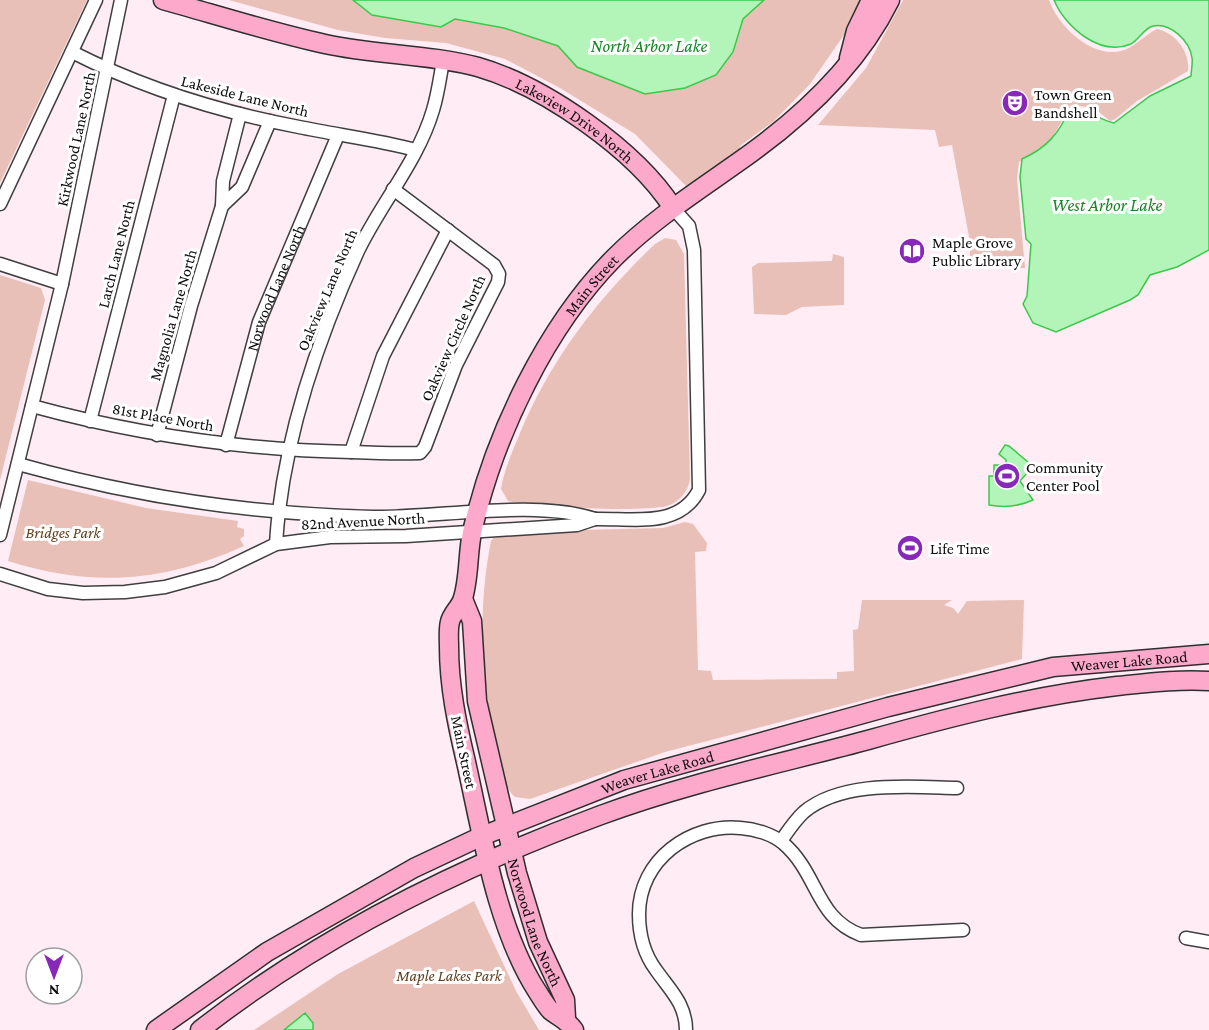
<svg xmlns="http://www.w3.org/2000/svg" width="1209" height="1030" viewBox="0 0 1209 1030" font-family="'Crimson Pro',serif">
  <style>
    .green { fill: #e8c0b7 }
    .water { fill: #b3f4b8; stroke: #3bc94b; stroke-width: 1.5 }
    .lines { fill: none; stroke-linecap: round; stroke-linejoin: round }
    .street-casing { stroke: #3f3f3f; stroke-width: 15 }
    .secondary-casing { stroke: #2e2e2e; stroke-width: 21 }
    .street { stroke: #fff; stroke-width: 12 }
    .secondary { stroke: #fda9cb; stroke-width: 18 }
    .labels { text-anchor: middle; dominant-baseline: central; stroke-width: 6; stroke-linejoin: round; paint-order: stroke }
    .poi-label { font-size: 16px; fill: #0c0c0c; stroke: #fff; text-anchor: start }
    .street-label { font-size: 16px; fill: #0c0c0c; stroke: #fff }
    .park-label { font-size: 16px; font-style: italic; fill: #62401f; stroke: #fff }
    .water-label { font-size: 18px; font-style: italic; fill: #188628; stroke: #fff }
  </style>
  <rect width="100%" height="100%" fill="#ffecf5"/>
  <g class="green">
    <polygon points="0,0 87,0 0,183"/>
    <polygon points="229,0 353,0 372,15 455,19 504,28 558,46 577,67 645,94 733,52 743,19 764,0 862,0 846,32 810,84 774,121 740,146 739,153 687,187 635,134 560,88 505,59 446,43 385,38 338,30"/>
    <path d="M903 0H1049C1058 26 1091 58 1121 51 1136 47 1144 35 1157 29 1176 33 1190 52 1188 71L1137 101 1115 119 1110 121 1094 108 1071 105 1051 140 1019 162 1017 179 1025 268H970V242L952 145 939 147 935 130 818 125 866 68Z"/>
    <path d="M665 238 676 240 684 254 690 479C688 491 680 502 667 506 644 512 532 508 508 501L501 489C504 470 513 450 520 433 551 359 598 298 655 244Z"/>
    <polygon points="833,254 844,257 844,305 802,307 786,315 754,314 752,267 758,263 832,261"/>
    <polygon points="0,275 41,288 45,300 0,480"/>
    <path d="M28 480 146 508 238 521 237 527 244 529V536L240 539 244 546C164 582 93 588 8 561Z"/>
    <path d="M685 522 693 524 707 543 706 551 695 552 698 670 711 671 713 680 837 679V672L854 671 853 630 858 629 862 600H952L944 605 953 608 958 614 967 601 1024 600 1022 659 665 752 530 799 515 797C503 787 502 769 498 755 481 684 477 612 491 541L495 536 539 531 663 528Z"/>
    <polygon points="474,901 516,991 539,1030 254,1030 338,974"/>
  </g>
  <g class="water">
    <polygon points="353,0 764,0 743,19 733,52 716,75 685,88 645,94 577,67 558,46 504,28 455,19 441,27 372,15"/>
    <path d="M1054 0H1209V250L1177 267 1150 275 1138 295 1130 300 1056 332 1033 323 1023 304 1027 296 1031 244 1026 239 1020 177 1022 159C1046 148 1059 134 1069 110 1090 107 1095 119 1114 123L1150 96 1191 76C1191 71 1193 63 1192 58 1190 41 1170 22 1153 26 1144 28 1139 40 1131 44 1100 57 1065 27 1054 0Z"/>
    <path d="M1005 445 1009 446 1028 462V472L1020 481 1033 500C1018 507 1005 508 989 505V476H994V465H1006V460L999 454Z"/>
    <polygon points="305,1013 313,1023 313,1030 284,1030"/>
  </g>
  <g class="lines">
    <defs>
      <g id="street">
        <path d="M72 52C143 88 220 112 299 127 338 135 378 140 416 150"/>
        <polyline points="240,114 223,181 222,206 242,187 270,121"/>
        <polyline points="0,204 96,0"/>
        <polyline points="0,264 62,284"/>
        <path d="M32 406C138 435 243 450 352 452 374 453 397 454 420 453L425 447 456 365 498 282 499 274 494 265 393 189"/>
        <polyline points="90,421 174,95"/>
        <polyline points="157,435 191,306 222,206"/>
        <path id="s1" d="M226 445 259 322 338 135"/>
        <polyline points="351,452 383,356 448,230"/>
        <path d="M595 519C633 518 679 529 699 490L694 250 689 226 673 208"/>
        <polyline points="0,535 62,284 121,0"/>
        <path d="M276 544C282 443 316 343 358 251 381 203 418 161 433 110 438 94 440 77 443 61"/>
        <path d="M0 574 48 589 83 593 125 592 165 587 216 573 276 544 330 537 406 536 577 525 595 519C533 499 440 518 373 517 251 514 135 497 18 464"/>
        <path d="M781 841C788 831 795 820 804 812 842 780 911 787 957 788"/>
        <polyline points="1186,938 1209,942"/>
        <path d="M686 1030C686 1004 670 990 656 970 644 954 639 934 639 914 639 860 690 823 741 828 755 829 772 834 783 843 819 874 815 918 861 935L963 930"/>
      </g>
      <g id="secondary">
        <path id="s2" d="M163 0C217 15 270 32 325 44 375 55 429 54 478 67 544 86 636 150 673 208"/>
        <polyline points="849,58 856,31 871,0"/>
        <path id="s3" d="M463 599 472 621 477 701 517 873 538 942 565 1000 566 1018"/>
        <path id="s4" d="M156 1030 267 952 414 868 482 836 624 780 888 707 1053 667 1209 654"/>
        <path d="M200 1030C319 937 460 867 601 815 687 783 779 764 868 740 950 717 1031 696 1117 686 1147 683 1179 679 1209 681"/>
        <path id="s5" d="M574 1030C567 1020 560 1018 551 1011 546 1006 541 997 537 991 497 929 482 834 466 762 457 724 449 686 449 647 449 639 448 629 450 622 451 615 459 608 462 601 470 579 467 551 473 528 495 434 546 327 614 258 655 217 704 187 751 153 806 113 860 61 890 0"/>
      </g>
    </defs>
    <use href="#street" class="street-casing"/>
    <use href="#secondary" class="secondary-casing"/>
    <use href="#street" class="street"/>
    <use href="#secondary" class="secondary"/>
  </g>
  <defs>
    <symbol id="theatre-disc" viewBox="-11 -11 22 22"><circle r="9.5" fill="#8828b9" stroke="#fff"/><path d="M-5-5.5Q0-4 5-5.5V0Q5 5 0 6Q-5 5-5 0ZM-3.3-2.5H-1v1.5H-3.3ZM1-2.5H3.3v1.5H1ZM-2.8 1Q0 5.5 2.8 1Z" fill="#fff"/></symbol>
    <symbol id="library-disc" viewBox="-11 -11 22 22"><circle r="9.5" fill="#8828b9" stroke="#fff"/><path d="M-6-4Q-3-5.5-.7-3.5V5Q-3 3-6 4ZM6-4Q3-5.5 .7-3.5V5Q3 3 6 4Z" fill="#fff"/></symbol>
    <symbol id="stadium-disc" viewBox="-11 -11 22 22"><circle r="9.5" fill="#8828b9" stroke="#fff"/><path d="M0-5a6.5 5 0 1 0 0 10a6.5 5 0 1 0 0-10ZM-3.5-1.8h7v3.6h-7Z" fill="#fff"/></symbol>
  </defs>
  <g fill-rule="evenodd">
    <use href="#theatre-disc" x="1000" y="88" width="30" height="30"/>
    <use href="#library-disc" x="897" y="236" width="30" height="30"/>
    <use href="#stadium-disc" x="992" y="461" width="30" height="30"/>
    <use href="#stadium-disc" x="895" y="533" width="30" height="30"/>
  </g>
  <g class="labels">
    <g class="poi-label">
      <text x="1034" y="94">Town Green<tspan x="1034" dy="18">Bandshell</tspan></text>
      <text x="932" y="242">Maple Grove<tspan x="932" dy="18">Public Library</tspan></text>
      <text x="1026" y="467">Community<tspan x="1026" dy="18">Center Pool</tspan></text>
      <text x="930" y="548">Life Time</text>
    </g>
    <g class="street-label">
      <text transform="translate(245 96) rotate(14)">Lakeside Lane North</text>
      <text stroke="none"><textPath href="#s2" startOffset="434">Lakeview Drive North</textPath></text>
      <text transform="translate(76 139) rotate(-78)">Kirkwood Lane North</text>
      <text transform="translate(116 254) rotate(-76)">Larch Lane North</text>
      <text stroke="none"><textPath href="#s5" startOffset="808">Main Street</textPath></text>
      <text stroke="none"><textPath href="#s1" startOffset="165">Norwood Lane North</textPath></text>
      <text transform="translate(327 290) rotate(-67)">Oakview Lane North</text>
      <text transform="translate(173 315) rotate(-74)">Magnolia Lane North</text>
      <text transform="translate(453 338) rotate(-66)">Oakview Circle North</text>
      <text transform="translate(163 417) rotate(10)">81st Place North</text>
      <text transform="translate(363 521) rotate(-3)">82nd Avenue North</text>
      <text stroke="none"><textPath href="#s4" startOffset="1053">Weaver Lake Road</textPath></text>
      <text transform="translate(464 752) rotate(78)">Main Street</text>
      <text stroke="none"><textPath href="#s4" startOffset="567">Weaver Lake Road</textPath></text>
      <text stroke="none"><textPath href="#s3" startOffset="333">Norwood Lane North</textPath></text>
    </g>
    <g class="park-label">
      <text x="63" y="532">Bridges Park</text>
      <text x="449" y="975">Maple Lakes Park</text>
    </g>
    <g class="water-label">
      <text x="649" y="46">North Arbor Lake</text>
      <text x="1107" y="205">West Arbor Lake</text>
    </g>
  </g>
  <g transform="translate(54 976) rotate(180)"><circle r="28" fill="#ffffff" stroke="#9e9e9e" stroke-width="1.5"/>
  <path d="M0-4.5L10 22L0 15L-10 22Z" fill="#8828b9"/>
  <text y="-9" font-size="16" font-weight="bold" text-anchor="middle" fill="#0c0c0c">N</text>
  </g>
</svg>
